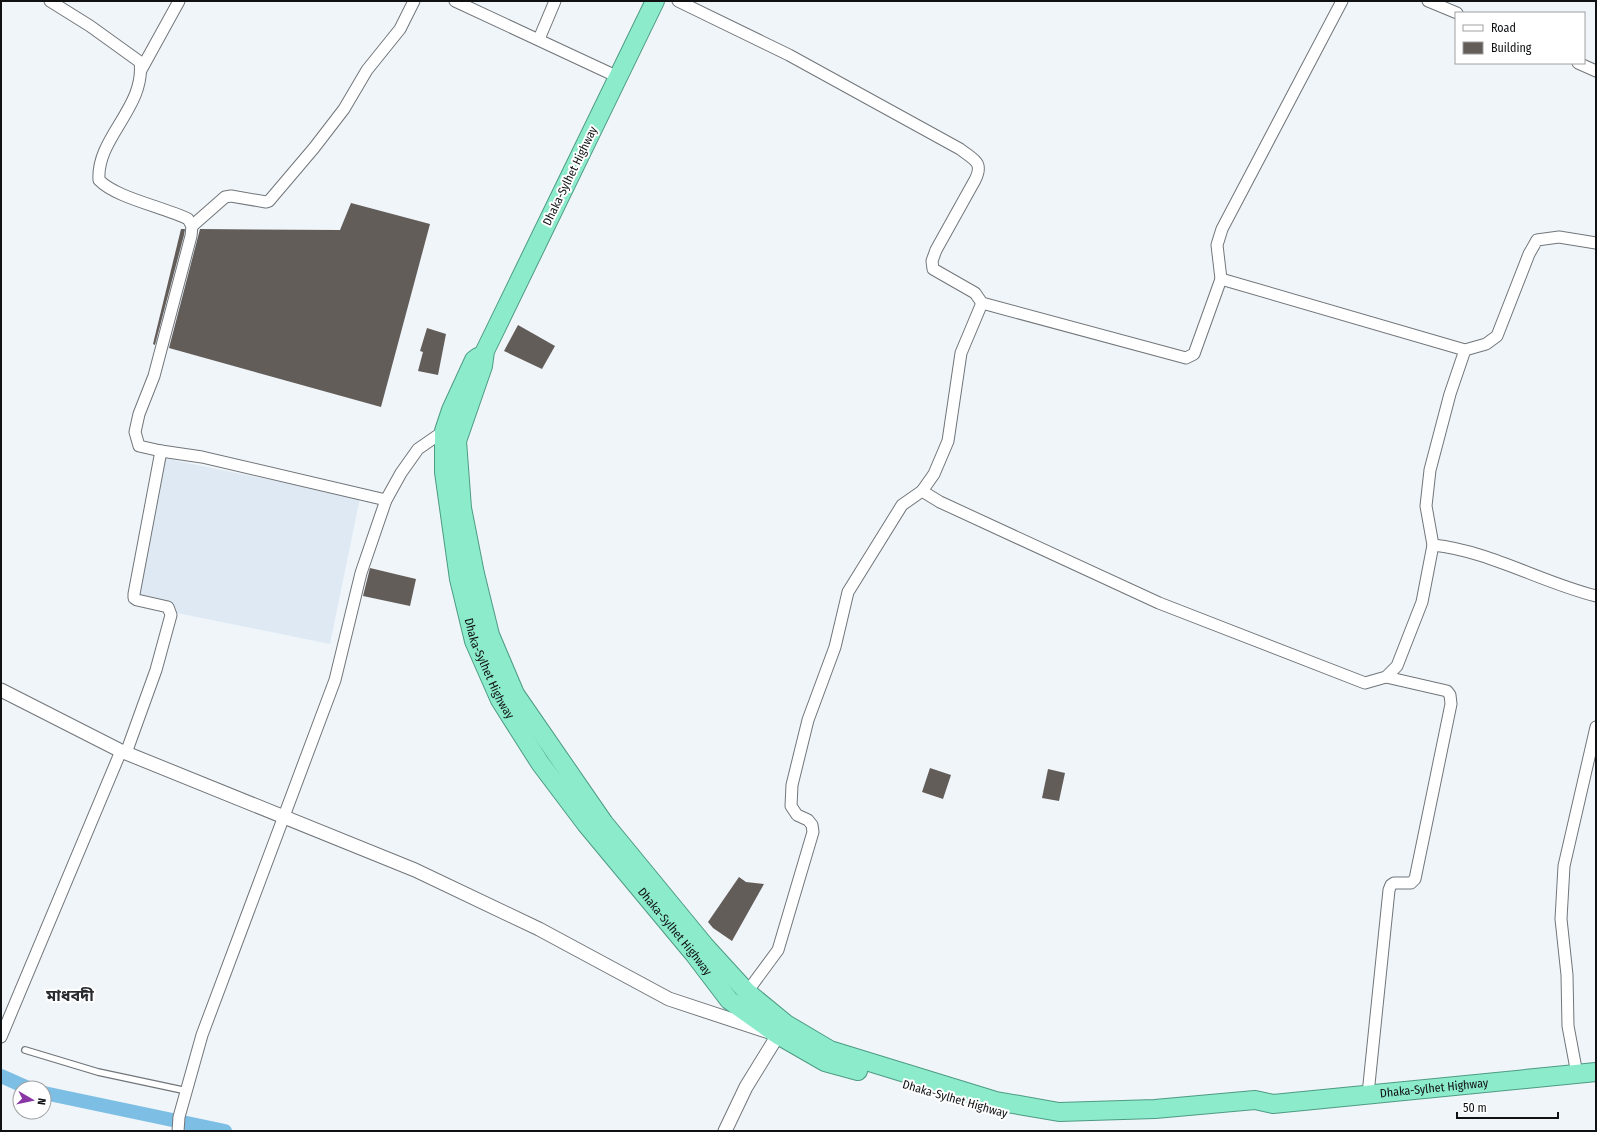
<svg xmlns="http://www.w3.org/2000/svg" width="1597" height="1132" viewBox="0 0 1597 1132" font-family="'Fira Sans Condensed','Noto Sans Bengali',sans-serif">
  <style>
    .built { fill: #dee9f3 }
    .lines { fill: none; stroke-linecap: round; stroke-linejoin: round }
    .canal { stroke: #7dbfe4; stroke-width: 14 }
    .building { fill: #635d5a }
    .service-casing { stroke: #71767a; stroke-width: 8 }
    .minor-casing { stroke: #71767a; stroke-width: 13 }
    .tertiary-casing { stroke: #71767a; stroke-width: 15 }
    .trunk-casing { stroke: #4d9b82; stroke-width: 20 }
    .service { stroke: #fff; stroke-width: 5.5 }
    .minor { stroke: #fff; stroke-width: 11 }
    .tertiary { stroke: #fff; stroke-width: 13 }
    .trunk { stroke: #8cebcb; stroke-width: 18 }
    .labels { text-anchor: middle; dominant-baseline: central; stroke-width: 4; stroke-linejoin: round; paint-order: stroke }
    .street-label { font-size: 12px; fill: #0f1113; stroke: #fff }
    .district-label { font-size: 16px; font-weight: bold; fill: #282c2f; stroke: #fff }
  </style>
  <rect width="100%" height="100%" fill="#f0f5fa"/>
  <polygon class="built" points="158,457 360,498 330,644 128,603"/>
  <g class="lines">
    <g class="canal">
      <polyline points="1,1076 28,1088"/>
      <polyline points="44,1093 225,1131"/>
    </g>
  </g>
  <g class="building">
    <polygon points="351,203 430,224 381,407 169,348 200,229 340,230"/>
    <polygon points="181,229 185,229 184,235 155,345 153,344"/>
    <polygon points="518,325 555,346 542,369 504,351"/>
    <polygon points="427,328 446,334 438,375 418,371 423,352 420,351"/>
    <polygon points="370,568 416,579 410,606 363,596"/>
    <polygon points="930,768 951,775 943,799 922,792"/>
    <polygon points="1048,769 1065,773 1059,801 1042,798"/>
    <polygon points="739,877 746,882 764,884 732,941 713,928 708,922"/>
  </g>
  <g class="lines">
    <defs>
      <polyline id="service" points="25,1050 98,1072 187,1091"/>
      <g id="minor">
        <path d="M50 1 90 26 140 62C146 107 96 138 99 180 116 198 164 207 188 219L192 226 191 236 154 376 139 414 135 432 139 446 161 451 202 457 386 500"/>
        <polyline points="455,1 618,77"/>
        <path d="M678 1 789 55 960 149C974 160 984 162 975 180L936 250 932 261 933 269 975 293 982 303 1186 358 1194 354 1221 279 1217 245 1222 229 1342 1"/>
        <polyline points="1428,1 1457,13"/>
        <polyline points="539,39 555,1"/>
        <polyline points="1578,63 1596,71"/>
        <polyline points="141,70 179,1"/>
        <polyline points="192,226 225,197 231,196 266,202 269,201 314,148 344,109 367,70 400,29 414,1"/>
        <polyline points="1221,279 1465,350"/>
        <polyline points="922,491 934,474 948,441 961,353 982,303"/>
        <path d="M1433 545C1490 551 1540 582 1596 596"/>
        <polyline points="126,753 156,670 171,615 168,607 137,600 134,598 134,594 161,451"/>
        <polyline points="747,992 778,950 813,832 812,825 808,820 797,815 791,806 792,785 808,720 835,647 848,592 902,505 922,491 940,502 1159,603 1365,683 1386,677 1397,666 1422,602 1433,545 1426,506 1430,470 1450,394 1465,350 1486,344 1497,336 1529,254 1537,240 1559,237 1596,243"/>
        <polyline points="1,1037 121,751"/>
        <polyline points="1577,1074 1568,1026 1567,975 1561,919 1564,866 1596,727"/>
        <polyline points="1368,1094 1389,890 1391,885 1394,883 1411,883 1415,879 1451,704 1450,695 1447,691 1386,677"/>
        <polyline points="178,1131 179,1117 202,1035 335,680 361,573 386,500 401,473 418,449 444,431"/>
      </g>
      <polyline id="tertiary" points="1,690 121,751 415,870 539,929 669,999 778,1035 746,1087 725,1131"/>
      <g id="trunk">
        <path id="s1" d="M655 1 485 351 483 366 457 441 462 508 475 574 490 635 515 694 604 823 705 946 747 992 786 1024 830 1050 996 1101 1059 1112 1155 1109 1255 1100 1273 1104 1596 1072"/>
        <path id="s2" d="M478 357 474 360 451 410 444 431V472L459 579 474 641 500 700 540 763 586 824 694 954 729 1000 778 1035 825 1062 858 1071"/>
      </g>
    </defs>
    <use href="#service" class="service-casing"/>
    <use href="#minor" class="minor-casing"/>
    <use href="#tertiary" class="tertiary-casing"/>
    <use href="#trunk" class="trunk-casing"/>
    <use href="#service" class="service"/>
    <use href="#minor" class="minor"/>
    <use href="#tertiary" class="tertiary"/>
    <use href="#trunk" class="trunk"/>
  </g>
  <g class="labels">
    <g class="street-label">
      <text transform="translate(570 176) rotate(-64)">Dhaka-Sylhet Highway</text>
      <text stroke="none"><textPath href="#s2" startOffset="326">Dhaka-Sylhet Highway</textPath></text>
      <text stroke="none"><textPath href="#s2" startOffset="650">Dhaka-Sylhet Highway</textPath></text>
      <text stroke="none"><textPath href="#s1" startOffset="1839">Dhaka-Sylhet Highway</textPath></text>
      <text transform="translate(955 1099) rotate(16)">Dhaka-Sylhet Highway</text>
    </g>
    <g class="district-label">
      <text x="70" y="995">মাধবদী</text>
    </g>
  </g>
  <rect width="1597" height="1132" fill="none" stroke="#0f1113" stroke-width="4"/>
  <rect x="1455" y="12" width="130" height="52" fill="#ffffff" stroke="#9fa0a1"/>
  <rect x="1463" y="25" width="20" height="6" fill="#ffffff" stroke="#9fa0a1"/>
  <text x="1491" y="32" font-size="12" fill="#0f1113">Road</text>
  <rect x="1463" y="42" width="20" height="12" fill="#635d5a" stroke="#9fa0a1"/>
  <text x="1491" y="52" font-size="12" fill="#0f1113">Building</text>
  <g transform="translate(32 1100) rotate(99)"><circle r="19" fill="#ffffff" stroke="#9fa0a1"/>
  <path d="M0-3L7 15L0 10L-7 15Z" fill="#8a36a5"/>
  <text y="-6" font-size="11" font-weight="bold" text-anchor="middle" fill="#0f1113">N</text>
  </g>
  <path d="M1457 1112v6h101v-6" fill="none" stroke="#0f1113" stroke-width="2"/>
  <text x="1463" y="1112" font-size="12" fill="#0f1113" stroke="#ffffff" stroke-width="3" paint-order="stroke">50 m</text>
</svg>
